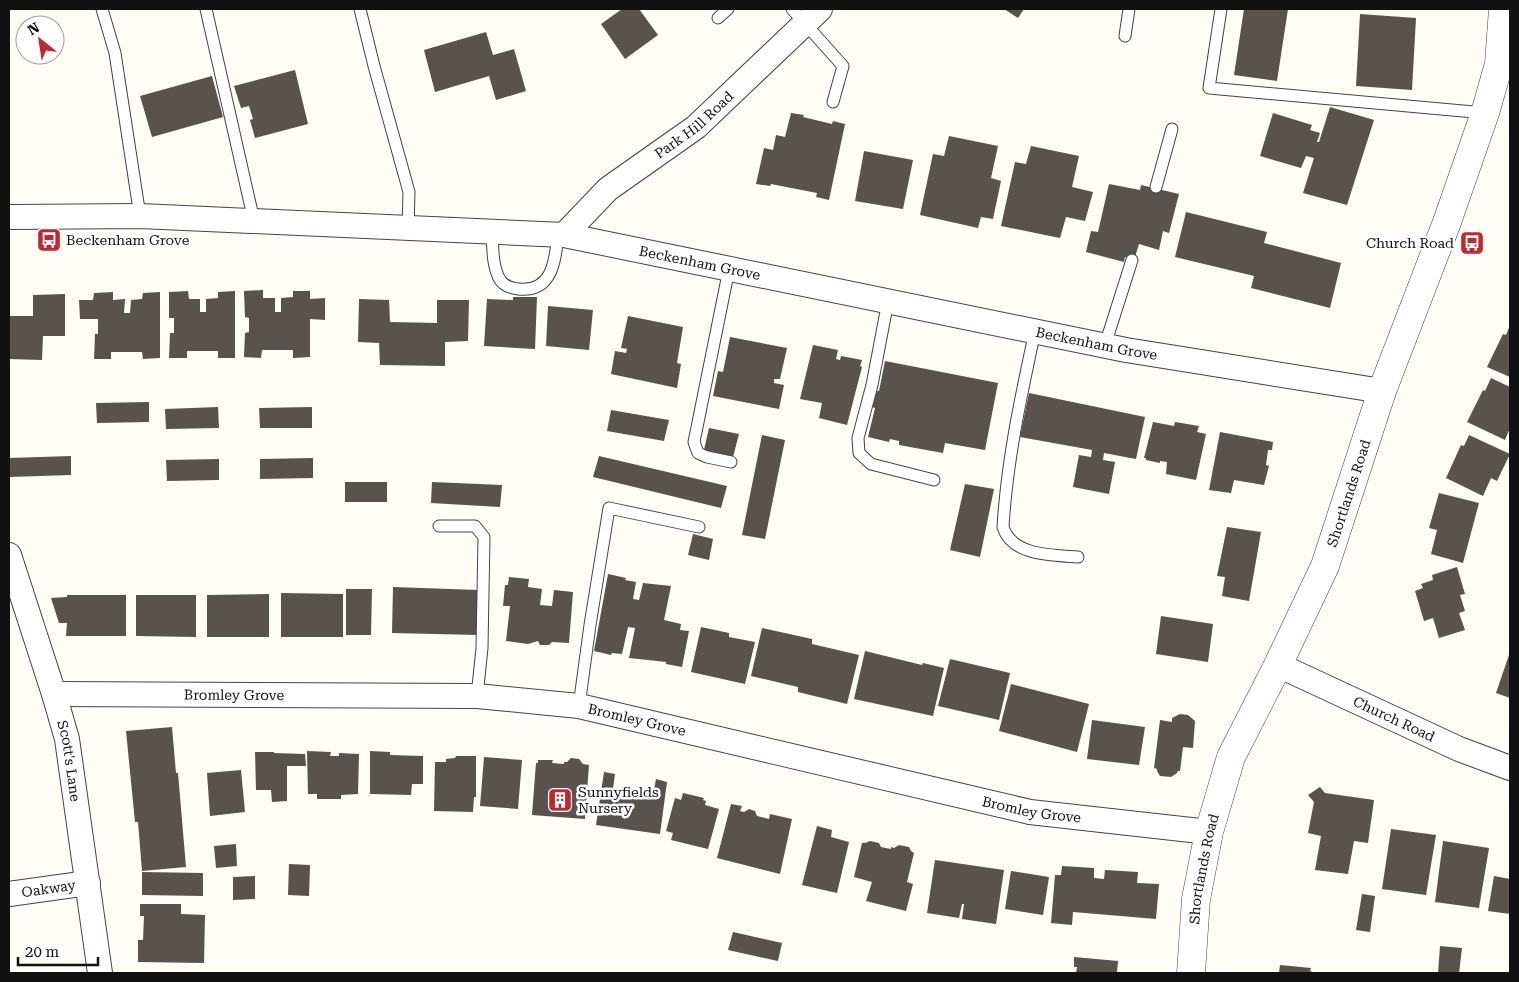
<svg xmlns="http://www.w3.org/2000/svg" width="1519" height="982" viewBox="0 0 1519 982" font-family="'Roboto Serif',serif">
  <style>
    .building { fill: #5a524d }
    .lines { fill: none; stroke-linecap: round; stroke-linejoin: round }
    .service-casing { stroke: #444; stroke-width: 13 }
    .minor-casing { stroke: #444; stroke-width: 26 }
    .tertiary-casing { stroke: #444; stroke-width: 29 }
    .service { stroke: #fff; stroke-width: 11 }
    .minor { stroke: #fff; stroke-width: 24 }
    .tertiary { stroke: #fff; stroke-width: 28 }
    .labels { text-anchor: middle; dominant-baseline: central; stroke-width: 5; stroke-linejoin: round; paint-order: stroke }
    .street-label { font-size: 14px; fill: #111; stroke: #fff }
    .poi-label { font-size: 14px; fill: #111; stroke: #fff; text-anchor: start }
  </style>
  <rect width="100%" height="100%" fill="#fffdf5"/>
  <g class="building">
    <polygon points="622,9 639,9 658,35 625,59 601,24"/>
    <polygon points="1004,9 1024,9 1018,18"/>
    <polygon points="1244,9 1288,9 1277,81 1234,75"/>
    <polygon points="1360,14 1416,18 1412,90 1356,86"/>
    <polygon points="486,32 493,55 514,49 526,91 496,100 489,76 435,92 424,50"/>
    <polygon points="295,70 308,124 255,138 250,120 253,119 249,106 241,108 234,86"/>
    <polygon points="212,76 223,117 152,137 140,96"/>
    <polygon points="1330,107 1374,120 1347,205 1303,193 1314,158 1306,156 1301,168 1260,156 1273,113 1312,125 1310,130 1320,133 1317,142 1319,142"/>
    <polygon points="791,113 804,115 803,117 832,124 833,121 845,124 829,200 816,197 817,193 771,184 770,186 756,184 764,148 773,150 776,135 785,137"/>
    <polygon points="949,136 998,146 991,178 1001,181 993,219 981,217 978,228 920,215 933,154 944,156"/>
    <polygon points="1031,146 1079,156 1072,187 1093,192 1085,221 1066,217 1060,238 1001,226 1015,162 1026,164"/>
    <polygon points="864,151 913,160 903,209 855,201"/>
    <polygon points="1109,184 1140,190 1141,185 1179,194 1169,233 1163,231 1159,250 1139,244 1134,260 1125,257 1124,262 1086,252 1091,231 1098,232"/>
    <polygon points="1186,212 1267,232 1264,243 1341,263 1330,308 1251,288 1254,276 1175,257"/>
    <polygon points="263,290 263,298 275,298 275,312 281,312 281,298 293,297 293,291 310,291 310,299 325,298 325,320 310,319 310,357 293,358 293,350 262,350 261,358 244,357 245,333 249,332 249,318 245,317 244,291"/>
    <polygon points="188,291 189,299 200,299 200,312 206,312 206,299 218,298 218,292 235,291 235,358 218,358 218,351 187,351 187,358 169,358 170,333 174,333 174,318 169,318 169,292"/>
    <polygon points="113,292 113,300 125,299 124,313 130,313 131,300 142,299 143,293 160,292 160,358 143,359 142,352 111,352 111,359 94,359 95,334 98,334 98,319 80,319 79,300 93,300 94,293"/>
    <polygon points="65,294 65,336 43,336 42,360 9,359 9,316 33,316 33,295"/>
    <polygon points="513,297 537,297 535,349 484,346 487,299 513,300"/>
    <polygon points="359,299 389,300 390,322 437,323 437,300 469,300 468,341 445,342 445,366 380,365 379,343 358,342"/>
    <polygon points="548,306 593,310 589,350 546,346"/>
    <polygon points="628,316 683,327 677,363 681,364 677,388 611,374 615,351 626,353 627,349 621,348"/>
    <polygon points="1510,325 1510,377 1487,367 1503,334 1506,335"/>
    <polygon points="730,337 787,348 780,379 774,379 774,383 784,385 779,409 713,396 718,371 723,372"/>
    <polygon points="813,345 838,350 836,359 840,360 841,356 862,360 860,366 862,367 847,425 819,418 822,403 800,399"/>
    <polygon points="885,361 998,383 985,450 945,443 943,453 899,445 899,441 890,439 889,442 868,437 875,408 872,407 877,391 879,391"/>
    <polygon points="1491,378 1510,387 1510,428 1505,440 1467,422 1483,390 1485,391"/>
    <polygon points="1029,393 1145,417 1136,459 1104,453 1103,460 1115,462 1109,494 1073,487 1079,455 1091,457 1092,450 1020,437"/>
    <polygon points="149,402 149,422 97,423 96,403"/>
    <polygon points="218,407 219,428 166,429 165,409"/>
    <polygon points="312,407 312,428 260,428 259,408"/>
    <polygon points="611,410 669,420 664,441 607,431"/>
    <polygon points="1153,422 1174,426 1175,422 1199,426 1197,432 1206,434 1196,480 1166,474 1167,462 1160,461 1160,463 1146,460 1146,458 1144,458"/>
    <polygon points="709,428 739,434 733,457 704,450"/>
    <polygon points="1220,432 1273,442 1272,450 1268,450 1266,465 1269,466 1264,485 1234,480 1231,493 1209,490"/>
    <polygon points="762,435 785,440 765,539 742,535"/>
    <polygon points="1469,435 1510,454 1497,481 1491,478 1483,496 1446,478 1461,445 1464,446"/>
    <polygon points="71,456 71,475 9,477 9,458"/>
    <polygon points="599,456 727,486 721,508 593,477"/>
    <polygon points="313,458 313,478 260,479 260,459"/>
    <polygon points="219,459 219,480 167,481 166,460"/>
    <rect x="345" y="482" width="42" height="20"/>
    <polygon points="432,482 502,485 500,507 431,503"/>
    <polygon points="965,484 994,489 980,557 950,550"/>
    <polygon points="1439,493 1479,503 1463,563 1431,554 1437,530 1429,528"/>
    <polygon points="1227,527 1261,532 1249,601 1222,596 1225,577 1217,576"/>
    <polygon points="693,534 713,539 709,560 688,555"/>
    <polygon points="1457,567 1465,594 1460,595 1465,611 1459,613 1465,630 1439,638 1433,618 1424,621 1415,591 1423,588 1421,584 1433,580 1432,575"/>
    <polygon points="608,574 626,578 625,580 636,582 633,599 639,600 643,583 671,586 664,620 681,624 680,630 689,631 682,667 666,664 666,662 629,658 635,628 628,627 622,654 612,653 611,655 594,651"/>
    <polygon points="509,577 529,579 528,587 542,589 540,605 552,606 554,590 573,592 569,643 552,642 549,645 540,645 538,641 528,644 506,641 510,606 503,606 505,585 508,585"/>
    <polygon points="393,587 479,590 478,635 392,633"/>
    <polygon points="346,589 372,589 371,635 346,635"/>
    <polygon points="281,593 343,594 343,637 281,637"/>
    <polygon points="269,594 269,637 207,637 207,595"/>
    <polygon points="67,595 126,595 126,636 66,636 67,623 59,623 51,598 67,597"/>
    <polygon points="136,595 196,595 196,637 136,636"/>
    <polygon points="1161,616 1213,624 1208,662 1156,654"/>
    <polygon points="701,627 729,633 729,637 755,642 745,684 691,672"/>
    <polygon points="762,628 812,639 812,644 859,655 847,704 798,692 798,687 751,676"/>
    <polygon points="865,651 922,665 923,663 944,668 933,716 854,699"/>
    <polygon points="1510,652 1510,698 1496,693"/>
    <polygon points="950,659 1010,673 999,720 938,706"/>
    <polygon points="1011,684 1089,704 1077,752 999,731"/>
    <polygon points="1180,714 1188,715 1195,721 1193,748 1183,747 1180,771 1178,771 1177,773 1171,777 1160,776 1157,771 1157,769 1154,768 1160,720 1172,722 1172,718"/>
    <polygon points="1092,720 1145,727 1139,765 1087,759"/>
    <polygon points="172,727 176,773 178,773 186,867 142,871 138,822 135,822 126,731"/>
    <polygon points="307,751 331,752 330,756 339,756 339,753 359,754 358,794 341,795 341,799 317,799 317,794 308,794"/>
    <polygon points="370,751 390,752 390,755 423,756 423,784 412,784 411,795 370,794"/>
    <polygon points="255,752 274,752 274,753 305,754 306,766 287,766 287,801 272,802 271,790 256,790"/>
    <polygon points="456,756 476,756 476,797 474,797 473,812 434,811 435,762 446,762 446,759 455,758"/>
    <polygon points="484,757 522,760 518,809 480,806"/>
    <polygon points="571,758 579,759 583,764 589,765 585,819 532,815 536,763 538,763 538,760 553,760 552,763 564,764 564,762 567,762"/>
    <polygon points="241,770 245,812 210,816 207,773"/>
    <polygon points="604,772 615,774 613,789 619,790 618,794 647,798 647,794 653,795 656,779 667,782 660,834 596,825"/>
    <polygon points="1320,787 1325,793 1374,800 1368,843 1354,841 1348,874 1315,870 1321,836 1308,833 1314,802 1308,795"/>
    <polygon points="683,793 704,798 703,800 706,801 705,805 719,809 708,849 671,840 673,833 666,831 675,798 681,800"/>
    <polygon points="731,804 742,806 740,811 744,812 749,809 755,811 757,816 769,819 770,814 792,819 780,874 717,858"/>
    <polygon points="817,826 832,830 831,837 849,842 837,893 802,885"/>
    <polygon points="1391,829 1436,835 1426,895 1382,889"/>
    <polygon points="870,841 879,843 881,847 891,849 891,847 894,848 899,845 909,847 911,851 914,853 907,882 913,884 906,911 866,901 872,882 854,877 862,843 865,843"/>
    <polygon points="1443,841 1489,848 1479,908 1435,902"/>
    <polygon points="236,844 237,866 216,868 214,846"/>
    <polygon points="935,860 1004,870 996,924 962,919 964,904 962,904 959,918 927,913"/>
    <polygon points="289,864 310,865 309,896 288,895"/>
    <polygon points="1062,866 1094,868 1094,878 1104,879 1105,870 1138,872 1137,883 1159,884 1156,919 1073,912 1072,925 1051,923 1055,875 1061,875"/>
    <polygon points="1011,871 1049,877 1043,915 1005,909"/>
    <polygon points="142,872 203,873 203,896 142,895"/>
    <polygon points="255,876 255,899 233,900 233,877"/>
    <polygon points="1494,876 1510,879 1510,914 1488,911"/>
    <polygon points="1362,894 1375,896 1370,932 1356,930"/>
    <polygon points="140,904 181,904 181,914 205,915 204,963 138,962 138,940 143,940 144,916 140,916"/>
    <polygon points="733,932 782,943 778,961 728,950"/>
    <polygon points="1440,946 1462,948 1459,973 1438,973"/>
    <polygon points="1074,957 1118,961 1117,973 1076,973 1077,967 1074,967"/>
    <polygon points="1280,965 1311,968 1310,971 1315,973 1279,973"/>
  </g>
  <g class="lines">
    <defs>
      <g id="service">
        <polyline points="102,9 115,53 140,216"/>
        <polyline points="206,9 254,221"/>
        <polyline points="360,9 374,66 409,192 408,228"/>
        <polyline points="792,9 843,66 833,102"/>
        <polyline points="1221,9 1209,88 1485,113"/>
        <polyline points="718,18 728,9"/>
        <polyline points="1125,36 1129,9"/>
        <polyline points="1156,187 1172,129"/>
        <path d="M492 232C493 247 492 264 499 278 503 286 510 288 518 289 553 293 555 260 558 235"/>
        <polyline points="729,269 694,442 698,453 707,457 731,462"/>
        <polyline points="888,301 872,385 858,438 859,453 871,464 934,480"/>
        <path d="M1035 331C1021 396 1007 460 1003 527 1012 556 1052 555 1078 557"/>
        <polyline points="1105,345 1132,260"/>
        <polyline points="439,526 475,526 484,537 482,648 477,696"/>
        <polyline points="579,706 590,625 609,508 699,527"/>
      </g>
      <g id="minor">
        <path id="s1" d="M9 217 140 216 564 235 1126 350 1382 391"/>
        <path id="s2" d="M564 235 608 189 696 127 820 9"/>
        <path id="s3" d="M9 555 54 694 67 739 100 973"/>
        <path id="s4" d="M1278 665 1459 749 1510 768"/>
        <path id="s5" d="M54 694 477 696 579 706 1030 812 1209 832"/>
        <path id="s6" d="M9 894 88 883"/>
      </g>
      <g id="tertiary">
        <path id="s7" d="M1191 973 1196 899 1209 832 1231 757 1278 665 1325 566 1382 391 1447 222 1485 113 1499 64 1503 9"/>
      </g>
    </defs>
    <use href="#service" class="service-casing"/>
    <use href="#minor" class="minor-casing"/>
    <use href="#tertiary" class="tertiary-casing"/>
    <use href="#service" class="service"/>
    <use href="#minor" class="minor"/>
    <use href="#tertiary" class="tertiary"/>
  </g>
  <defs>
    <symbol id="bus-square" viewBox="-11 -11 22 22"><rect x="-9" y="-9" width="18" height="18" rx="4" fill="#c4262e" stroke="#fff"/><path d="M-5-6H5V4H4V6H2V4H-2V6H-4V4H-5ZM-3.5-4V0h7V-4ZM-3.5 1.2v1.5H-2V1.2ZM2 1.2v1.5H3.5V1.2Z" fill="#fff"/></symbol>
    <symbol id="building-square" viewBox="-11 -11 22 22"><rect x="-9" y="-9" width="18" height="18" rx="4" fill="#c4262e" stroke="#fff"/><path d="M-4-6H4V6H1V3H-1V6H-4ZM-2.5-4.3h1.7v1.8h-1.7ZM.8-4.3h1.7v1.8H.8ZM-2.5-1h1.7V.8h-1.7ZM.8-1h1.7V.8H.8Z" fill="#fff"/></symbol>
  </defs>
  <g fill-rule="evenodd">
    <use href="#bus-square" x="35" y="226" width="28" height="28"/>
    <use href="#bus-square" x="1458" y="229" width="28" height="28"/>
    <use href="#building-square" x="546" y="786" width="28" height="28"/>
  </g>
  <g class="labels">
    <g class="street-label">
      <text stroke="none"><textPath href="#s2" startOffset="171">Park Hill Road</textPath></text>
      <text stroke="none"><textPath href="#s1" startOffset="694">Beckenham Grove</textPath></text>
      <text stroke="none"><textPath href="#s1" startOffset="1099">Beckenham Grove</textPath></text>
      <text stroke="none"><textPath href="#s7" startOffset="510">Shortlands Road</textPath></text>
      <text stroke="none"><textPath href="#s5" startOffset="180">Bromley Grove</textPath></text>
      <text stroke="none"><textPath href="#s4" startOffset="128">Church Road</textPath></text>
      <text stroke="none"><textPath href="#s5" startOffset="585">Bromley Grove</textPath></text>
      <text stroke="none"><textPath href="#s3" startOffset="215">Scott's Lane</textPath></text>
      <text stroke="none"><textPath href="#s5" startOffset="990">Bromley Grove</textPath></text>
      <text stroke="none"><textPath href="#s7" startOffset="105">Shortlands Road</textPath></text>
      <text stroke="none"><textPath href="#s6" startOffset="40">Oakway</textPath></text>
    </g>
    <g class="poi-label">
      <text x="66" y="240">Beckenham Grove</text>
      <text x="1454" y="243" text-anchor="end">Church Road</text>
      <text x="578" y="792">Sunnyfields<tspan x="578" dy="16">Nursery</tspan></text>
    </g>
  </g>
  <rect width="1519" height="982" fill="none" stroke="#111111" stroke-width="20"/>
  <g transform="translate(40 40) rotate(330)"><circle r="24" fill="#ffffff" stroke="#a0a0a0"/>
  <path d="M0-4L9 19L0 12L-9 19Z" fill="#c4262e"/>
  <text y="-8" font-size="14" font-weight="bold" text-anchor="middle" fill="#111111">N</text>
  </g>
  <path d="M18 957v8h80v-8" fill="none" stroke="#111111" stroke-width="2.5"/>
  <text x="25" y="957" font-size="15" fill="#111111" stroke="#ffffff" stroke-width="4" paint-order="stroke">20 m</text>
</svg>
